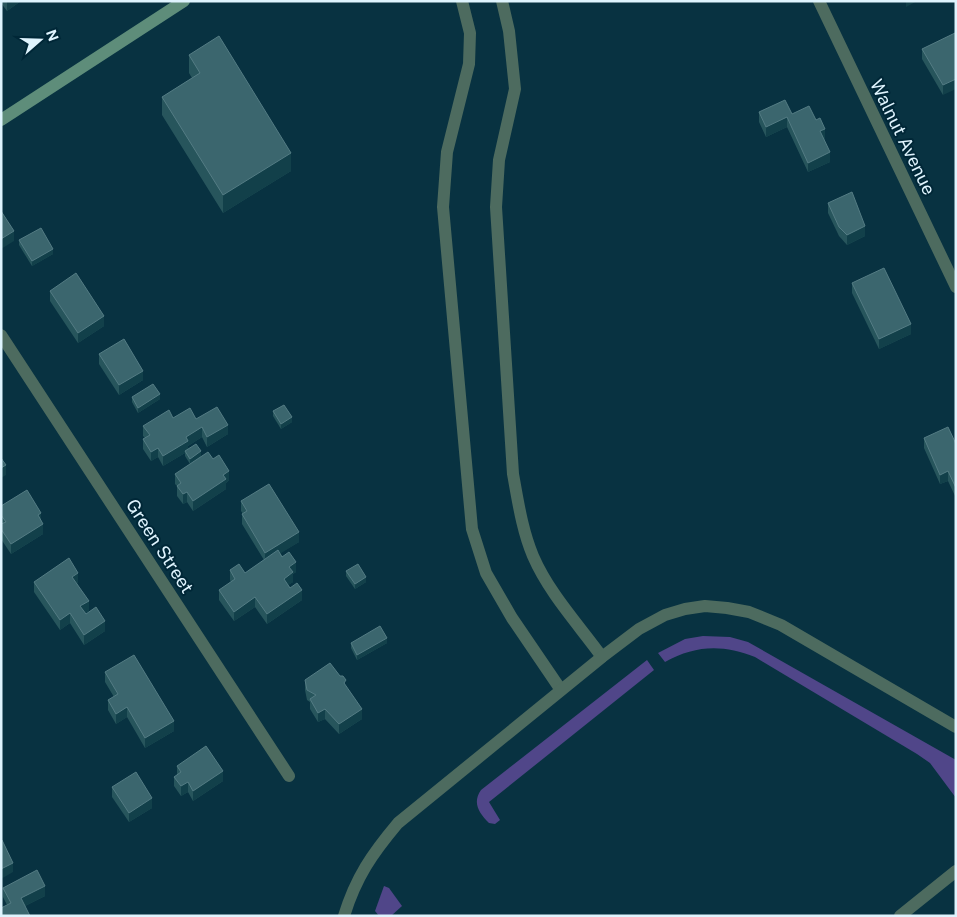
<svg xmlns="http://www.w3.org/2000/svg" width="957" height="917" viewBox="0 0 957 917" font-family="'Public Sans',sans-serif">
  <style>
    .green { fill: #504689 }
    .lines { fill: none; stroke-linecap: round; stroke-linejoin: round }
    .lane { stroke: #4d6b5f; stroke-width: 12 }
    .street { stroke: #4d6b5f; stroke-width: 12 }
    .secondary { stroke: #5e8d7a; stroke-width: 12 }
    .wall { fill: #27555c }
    .shaded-wall { fill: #12404a }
    .building { fill: #3b666e; stroke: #547c84 }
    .labels { text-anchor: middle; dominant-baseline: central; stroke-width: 4; stroke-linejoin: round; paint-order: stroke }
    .street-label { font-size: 18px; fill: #dff4fe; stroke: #002737 }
  </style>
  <rect width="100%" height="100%" fill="#083241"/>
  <g class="green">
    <path d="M703 636 730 637 748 642 956 760V798L930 763 917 754 755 657C723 644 695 645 665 662L658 653 685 639Z"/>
    <path d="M647 660 654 670 489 802 500 820 495 824 489 823C479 813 472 803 481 790Z"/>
    <polygon points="384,886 389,888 402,906 391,916 379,916 375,911"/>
  </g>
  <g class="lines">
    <g class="lane">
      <polyline points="462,1 470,33 469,64 447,152 443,207 472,529 486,573 512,618 561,690"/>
      <path d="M502 1 509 31 515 89 499 160 496 207 513 474C518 501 522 530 533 556 549 593 578 624 602 657"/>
      <path d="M344 916C356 877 372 854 398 823L602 657 639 629 665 615 685 609 705 606 727 608 749 612 781 625 956 727"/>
      <polyline points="900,916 956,871"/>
    </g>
    <g class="street">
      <polyline points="819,1 956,287"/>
      <polyline points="1,335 289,776"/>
    </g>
    <polyline class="secondary" points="1,120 184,1"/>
  </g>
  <g class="wall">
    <polygon points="1,1 21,1 7,11 1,3"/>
    <polygon points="956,35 943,95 922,59 922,49"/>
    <polygon points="189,55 291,171 223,213 162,115 162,97 192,78 189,73"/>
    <polygon points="759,112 792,114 825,139 824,139 830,162 808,172 787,127 766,137 759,122"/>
    <polygon points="828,203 865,236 847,245 839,236 828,213"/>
    <polygon points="19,240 53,254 32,266 19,245"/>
    <polygon points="852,283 911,334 879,349 852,293"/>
    <polygon points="50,291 104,326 78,343 50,301"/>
    <polygon points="99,354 143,380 119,395 99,364"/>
    <polygon points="132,397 160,399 138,413 132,402"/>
    <polygon points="273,411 292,422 281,429 273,416"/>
    <polygon points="173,418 196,419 228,434 207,447 202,437 188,446 188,449 201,456 190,464 185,456 185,453 163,466 158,457 151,461 143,449 143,439 145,438 143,436 143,426"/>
    <polygon points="924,438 956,444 956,498 948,481 940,484 924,448"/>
    <polygon points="213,459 229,480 226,483 226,489 193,511 187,502 183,504 177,496 177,486 175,484 175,474"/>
    <polygon points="241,501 299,542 280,553 296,572 293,574 293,582 288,585 302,600 267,624 255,607 234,621 219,600 219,590 231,582 230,580 230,570 245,573 264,560 242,524 242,514 243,514 241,511"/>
    <polygon points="1,506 41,520 43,534 11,554 1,539"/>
    <polygon points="346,571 366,582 355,589 346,576"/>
    <polygon points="34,582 78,582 77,583 89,611 85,613 105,631 84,645 70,623 60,630 34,592"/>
    <polygon points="351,643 387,643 357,660 351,648"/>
    <polygon points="105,672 174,731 145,748 127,717 116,724 108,710 108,700 114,697 105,682"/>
    <polygon points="305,680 346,686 362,719 339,734 325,719 318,722 310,709 310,702 307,700 305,690"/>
    <polygon points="177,766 223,781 193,801 188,792 181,796 174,786 174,777 177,775"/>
    <polygon points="112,787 152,808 129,822 112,797"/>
    <polygon points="3,888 45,896 25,906 30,916 1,916 1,908 7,905 3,897"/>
  </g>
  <g class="shaded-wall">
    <polygon points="7,1 21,1 7,11"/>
    <polygon points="906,1 917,1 906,7"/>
    <polygon points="956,79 956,89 943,95 943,85"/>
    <polygon points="787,117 787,127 766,137 766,127"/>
    <polygon points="825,129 825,139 820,141 820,131"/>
    <polygon points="830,152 830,162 808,172 808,163"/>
    <polygon points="291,153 291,171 223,213 223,195"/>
    <polygon points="865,226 865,236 847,245 847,235"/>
    <polygon points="14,231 14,241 1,249 1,239"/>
    <polygon points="53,249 53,254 32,266 32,261"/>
    <polygon points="104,316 104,326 78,343 78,333"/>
    <polygon points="911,324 911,334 879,349 879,339"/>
    <polygon points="143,371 143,380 119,395 119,385"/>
    <polygon points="160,394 160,399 138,413 138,408"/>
    <polygon points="292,417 292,422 281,429 281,424"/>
    <polygon points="228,425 228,434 207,447 207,437"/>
    <polygon points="202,427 202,437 188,446 188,451 185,451 185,453 163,466 163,456 186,437"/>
    <polygon points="158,448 158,457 151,461 151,452"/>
    <polygon points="201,451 201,456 190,464 190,459"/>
    <polygon points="6,465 6,475 1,478 1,468"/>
    <polygon points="229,471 229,480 226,483 226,489 193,511 193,501"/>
    <polygon points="948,471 948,481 940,484 940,475"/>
    <polygon points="187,492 187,502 183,504 183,494"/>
    <polygon points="41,513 41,523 38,515"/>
    <polygon points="43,524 43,534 11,554 11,544"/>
    <polygon points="299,532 299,542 265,563 265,553"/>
    <polygon points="296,562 296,572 293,574 293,582 284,588 284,579 289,567"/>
    <polygon points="78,573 78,582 72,587 72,577"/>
    <polygon points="366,577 366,582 355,589 355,584"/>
    <polygon points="302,590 302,600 267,624 267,614"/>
    <polygon points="255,597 255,607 234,621 234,612"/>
    <polygon points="89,601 89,611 80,616 80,606"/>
    <polygon points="70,613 70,623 60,630 60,620"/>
    <polygon points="105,621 105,631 84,645 84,635"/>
    <polygon points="387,638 387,643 357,660 357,655"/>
    <polygon points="127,707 127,717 116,724 116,714"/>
    <polygon points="325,709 325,719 318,722 318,713"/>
    <polygon points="362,709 362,719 339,734 339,724"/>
    <polygon points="174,721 174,731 145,748 145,738"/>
    <polygon points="223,771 223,781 193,801 193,791"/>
    <polygon points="188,782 188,792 181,796 181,786"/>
    <polygon points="152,798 152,808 129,822 129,813"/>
    <polygon points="13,863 13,872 1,879 1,869"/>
    <polygon points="45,886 45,896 21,908 21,898"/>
  </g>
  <g class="building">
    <polygon points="955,33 956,35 956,79 943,85 922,49"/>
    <polygon points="219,36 291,153 223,195 162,97 200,73 189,55"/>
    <polygon points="785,100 792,114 809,106 816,120 820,118 825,129 820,131 830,152 808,163 787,117 766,127 759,112"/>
    <polygon points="852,192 865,226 847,235 839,227 828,203"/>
    <polygon points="1,211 14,231 1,239"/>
    <polygon points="41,228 53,249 32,261 19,240"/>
    <polygon points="884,268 911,324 879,339 852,283"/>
    <polygon points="76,273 104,316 78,333 50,291"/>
    <polygon points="124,339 143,371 119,385 99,354"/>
    <polygon points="153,384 160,394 138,408 132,397"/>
    <polygon points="284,405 292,417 281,424 273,411"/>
    <polygon points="217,407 228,425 207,437 202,427 186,437 188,441 163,456 158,448 151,452 143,439 150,435 143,426 169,410 173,418 190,408 196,419"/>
    <polygon points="948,427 956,444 956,488 948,471 940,475 924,438"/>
    <polygon points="196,444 201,451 190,459 185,451"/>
    <polygon points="208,452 213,459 219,455 229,471 223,475 226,479 193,501 187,492 183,494 177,486 181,483 175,474"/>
    <polygon points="1,458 6,465 1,468"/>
    <polygon points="269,484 299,532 265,553 242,514 247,511 241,501"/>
    <polygon points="27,490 41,513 38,515 43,524 11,544 1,529 1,524 6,522 1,515 1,506"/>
    <polygon points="278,550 282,557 289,552 296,562 289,567 293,572 284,579 290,588 297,583 302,590 267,614 255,597 234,612 219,590 235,579 230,570 239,564 245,573"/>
    <polygon points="69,558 78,573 72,577 89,601 80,606 86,614 96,607 105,621 84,635 70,613 60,620 34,582"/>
    <polygon points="358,564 366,577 355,584 346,571"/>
    <polygon points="380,626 387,638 357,655 351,643"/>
    <polygon points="134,655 174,721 145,738 127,707 116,714 108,700 118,694 105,672"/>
    <polygon points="330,663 340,676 343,676 346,680 344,683 362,709 339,724 325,709 318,713 310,699 316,695 307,690 305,680"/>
    <polygon points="206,746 223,771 193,791 188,782 181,786 174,777 181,772 177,766"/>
    <polygon points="136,772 152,798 129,813 112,787"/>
    <polygon points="2,840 13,863 1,869 1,841"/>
    <polygon points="37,870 45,886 21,898 30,916 2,916 1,914 1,908 11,903 3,888"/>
  </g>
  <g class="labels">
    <g class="street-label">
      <text transform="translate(903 137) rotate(64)">Walnut Avenue</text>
      <text transform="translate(160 546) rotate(57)">Green Street</text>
    </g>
  </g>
  <rect width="957" height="917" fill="none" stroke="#dff4fe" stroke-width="5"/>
  <g transform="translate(40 40) rotate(70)" stroke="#002737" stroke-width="4" paint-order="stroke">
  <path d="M0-4L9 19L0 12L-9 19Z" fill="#dff4fe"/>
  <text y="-8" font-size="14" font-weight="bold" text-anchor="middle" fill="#dff4fe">N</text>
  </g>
</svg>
